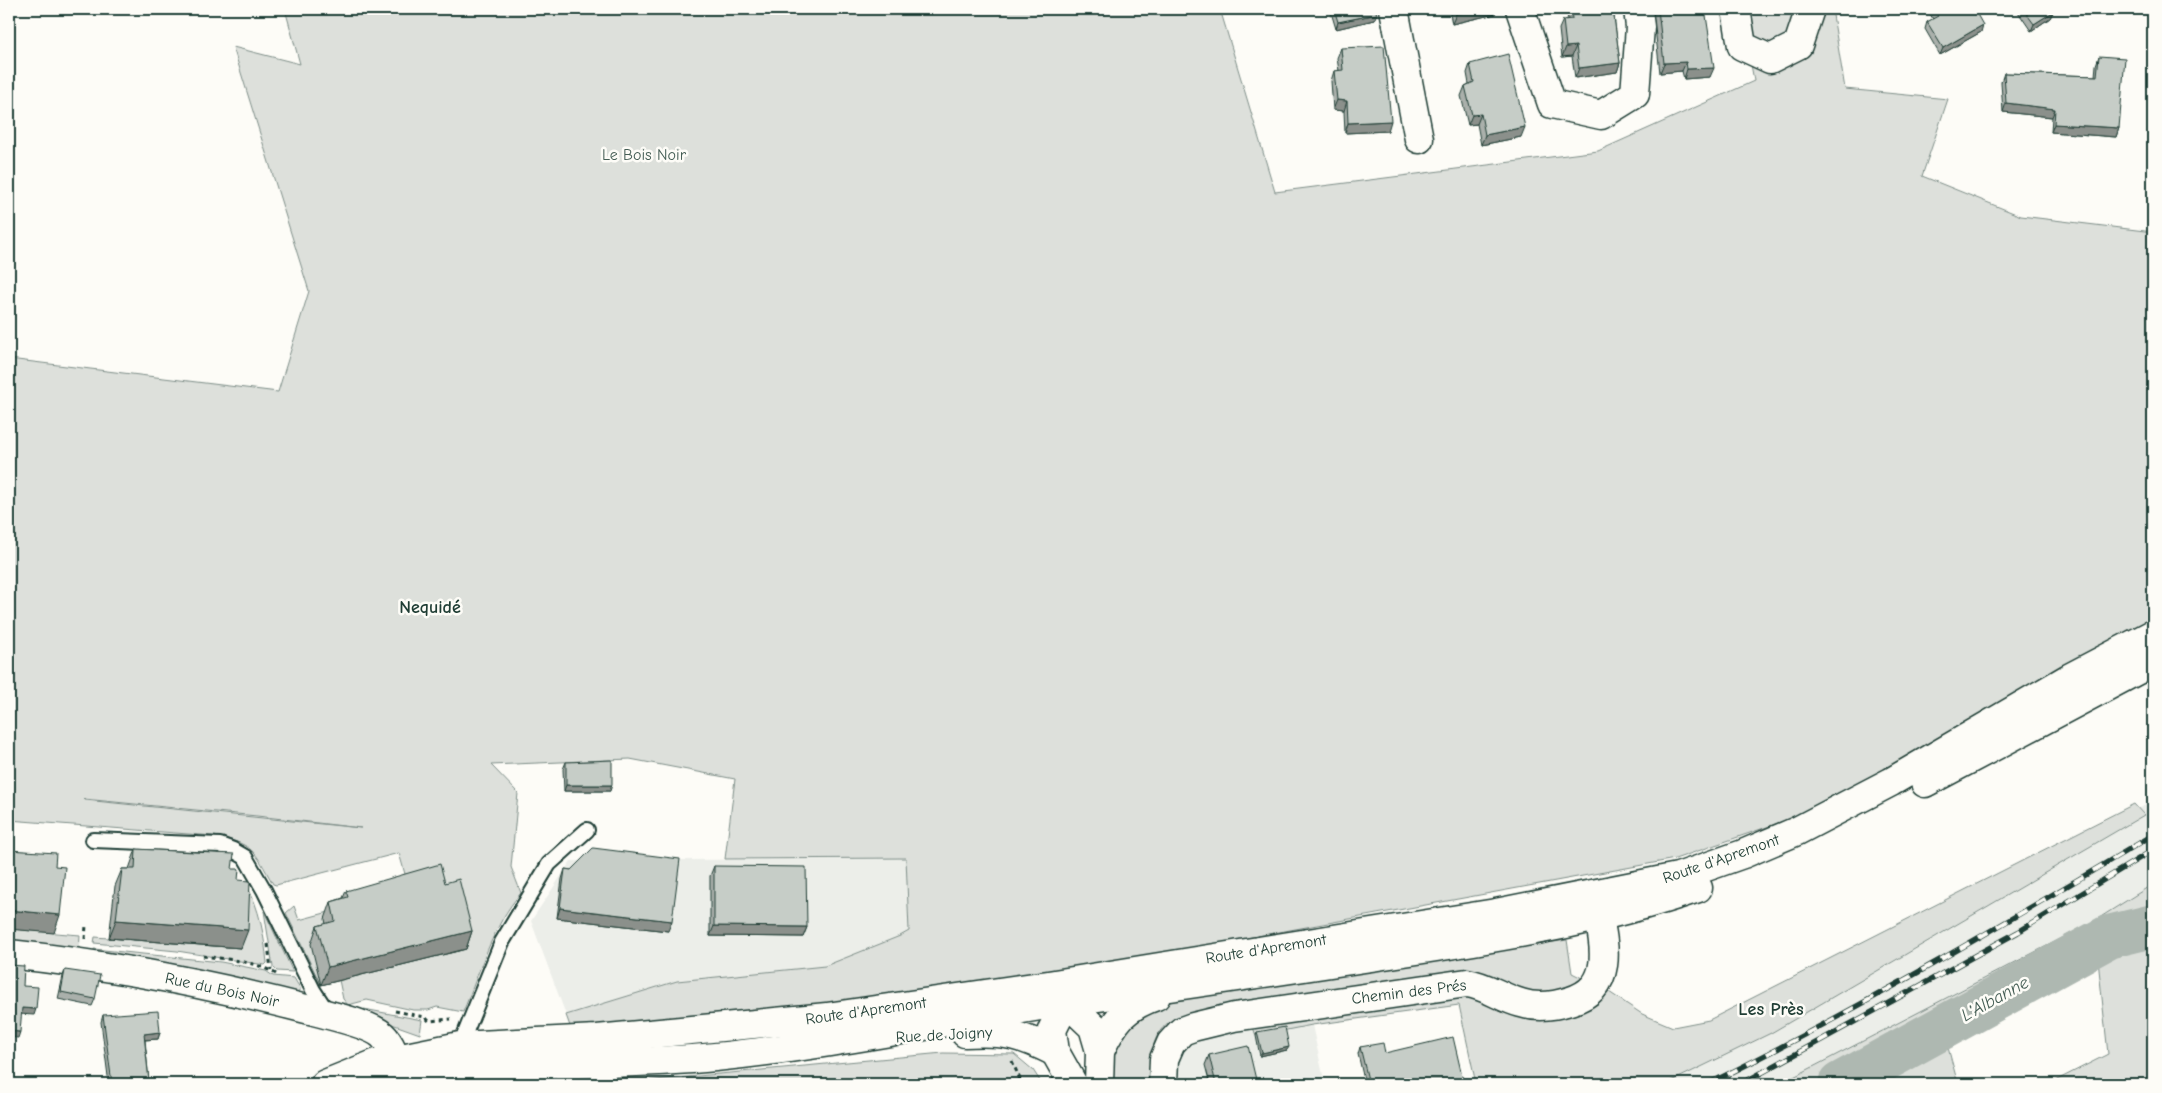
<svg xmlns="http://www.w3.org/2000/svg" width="2162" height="1093" viewBox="0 0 2162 1093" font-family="'Comic Neue',sans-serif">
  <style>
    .built { fill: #eceee9 }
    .green { fill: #dde0db; stroke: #7e8e88; fill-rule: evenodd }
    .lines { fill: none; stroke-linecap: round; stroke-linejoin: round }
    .river { stroke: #aeb8b1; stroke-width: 44 }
    .lane-casing { stroke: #1f3d34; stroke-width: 18 }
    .street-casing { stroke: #1f3d34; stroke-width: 31 }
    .secondary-casing { stroke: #1f3d34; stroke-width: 31 }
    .path { stroke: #1f3d34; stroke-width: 3; stroke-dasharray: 4 4; stroke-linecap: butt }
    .lane { stroke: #fdfcf7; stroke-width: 14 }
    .street { stroke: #fdfcf7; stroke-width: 28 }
    .secondary { stroke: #fdfcf7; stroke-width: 28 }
    .rail-casing { stroke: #1f3d34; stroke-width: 5.5 }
    .rail { stroke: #fdfcf7; stroke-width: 4; stroke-dasharray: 11; stroke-linecap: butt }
    .wall { fill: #aab0ab; stroke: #1f3d34 }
    .shaded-wall { fill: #8b908b; stroke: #1f3d34 }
    .building { fill: #c6cdc7; stroke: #1f3d34 }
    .labels { text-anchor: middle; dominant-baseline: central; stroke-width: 5; stroke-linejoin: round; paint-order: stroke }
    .park-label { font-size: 16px; fill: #455e55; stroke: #fdfcf7 }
    .street-label { font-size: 16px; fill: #1f3d34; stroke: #fdfcf7 }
    .neighbourhood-label { font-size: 18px; font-weight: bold; fill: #1f3d34; stroke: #fdfcf7 }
    .water-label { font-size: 18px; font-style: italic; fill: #435c53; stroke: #fdfcf7 }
  </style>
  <rect width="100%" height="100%" fill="#fdfcf7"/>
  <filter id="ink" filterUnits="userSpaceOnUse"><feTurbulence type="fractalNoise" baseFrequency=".02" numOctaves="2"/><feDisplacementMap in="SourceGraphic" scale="10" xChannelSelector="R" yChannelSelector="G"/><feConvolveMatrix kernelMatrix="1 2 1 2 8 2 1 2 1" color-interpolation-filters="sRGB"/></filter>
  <g filter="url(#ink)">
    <g class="built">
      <polygon points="2153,800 2153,884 2091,923 1780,1084 1666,1084 1771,1033 2144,815 2139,809"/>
      <polygon points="906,858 909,931 900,936 825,966 677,981 566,1015 531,921 571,861"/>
      <polygon points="1312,1025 1325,1084 1173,1084 1177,1052 1199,1035 1253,1027 1256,1036"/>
    </g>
    <g class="green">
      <path d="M285 9H1220L1275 192 1598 151 1754 81 1741 9H1832L1845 89 1948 99 1922 176 2021 216 2153 232V622L2116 638 1931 747 1787 820 1675 859 1008 982 778 1012 571 1029 566 1015 677 981 825 966 900 936 909 931 906 858 725 859 735 779 630 759 491 765 518 793 511 867 521 893C493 924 479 974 463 1012L437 1007 428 1010H413L367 1000 348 1005 343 999 339 980 466 949 409 888 399 853 276 885 273 884C254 850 254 844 214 836L9 820V359L278 392 309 291 233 47 300 64ZM84 799 257 816 361 828 85 800Z"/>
      <path d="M2134 804 2144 815 1771 1033 1666 1084H1476L1459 1005 1312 1025 1256 1036 1253 1027 1454 974 1180 1017C1151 1026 1149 1057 1152 1084H1106L1118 1032 1162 1004 1186 998 1567 940 1572 973 1606 990 1642 1014 1673 1027 1709 1020Z"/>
      <path d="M246 884C260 909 264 935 267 963L265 965 177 951 94 943 95 937 241 948Z"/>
      <polygon points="2153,884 2153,1084 2049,1084 2108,1054 2098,960 1947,1044 1958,1084 1780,1084 2091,923"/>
      <polygon points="294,906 299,920 340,909 328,939 321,985 286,913"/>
      <polygon points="264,911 293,972 277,971 273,967"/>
      <polygon points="9,929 80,935 79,954 9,946"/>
      <polygon points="94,949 221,962 266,971 273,976 294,978 300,988 300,991 294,994 94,956"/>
      <polygon points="364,1009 422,1020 420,1034 361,1013"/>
      <polygon points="943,1053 1014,1054 1033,1070 1042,1084 613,1084"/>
    </g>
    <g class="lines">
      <polyline class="river" points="1840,1084 2108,937 2153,926"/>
      <defs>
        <g id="lane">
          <polyline points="93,840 220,845 233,850 245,857 264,890 313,990 328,1013"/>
          <polyline points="460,1046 502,942 549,864 587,830"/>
        </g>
        <g id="street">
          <polyline points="1394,9 1419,139"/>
          <polyline points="1520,9 1552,104 1601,115 1635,94 1640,27 1638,9"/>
          <polyline points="1736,9 1742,46 1770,59 1798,45 1810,9"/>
          <path d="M9 954C112 965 214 985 314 1011 331 1016 370 1024 382 1035 393 1045 398 1066 403 1079"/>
          <path d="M1163 1084 1164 1059 1171 1043 1182 1031 1193 1027 1234 1017 1467 983C1487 986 1502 998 1521 1003 1537 1008 1554 1006 1570 1001 1621 986 1601 933 1594 894"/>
        </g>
        <g id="secondary">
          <polyline points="1925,783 2153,662"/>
          <polyline points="1072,990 1052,1030 1055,1052 1073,1084"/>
          <polyline points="1056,992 1093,1027 1100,1051 1099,1084"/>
          <path d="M965 1033C1005 1031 1019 1034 1055 1052"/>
          <path d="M1100 1051C1114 1021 1124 1007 1156 996"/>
          <polyline points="325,1084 377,1063 460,1046 597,1039 827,1017 1048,985 1496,913 1678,877 1743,854 1797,831 1891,782 2069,678 2153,634"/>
          <path d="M382 1084C490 1058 605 1068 715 1057 847 1044 975 1014 1106 996 1201 983 1296 968 1391 954 1497 938 1596 923 1698 888"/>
        </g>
      </defs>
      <use href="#lane" class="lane-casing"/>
      <use href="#street" class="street-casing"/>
      <use href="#secondary" class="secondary-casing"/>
      <g class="path">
        <polyline points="85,939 86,925"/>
        <polyline points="268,944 271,970"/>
        <path d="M203 956C226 959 256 961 276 974"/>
        <polyline points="395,1011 425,1017 429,1021 451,1019"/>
        <polyline points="1012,1061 1022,1084"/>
      </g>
      <use href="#lane" class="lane"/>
      <use href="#street" class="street"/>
      <use href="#secondary" class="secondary"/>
      <defs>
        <g id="rail">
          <path d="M1708 1084C1860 1009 2007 922 2153 835"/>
          <polyline points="1741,1084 2018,932 2153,850"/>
        </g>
      </defs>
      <use href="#rail" class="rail-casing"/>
      <use href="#rail" class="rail"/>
    </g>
    <g class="wall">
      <polygon points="1330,9 1375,9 1374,20 1336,29"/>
      <polygon points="1449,9 1497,9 1495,14 1452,24"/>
      <polygon points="1566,9 1613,9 1620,63 1617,72 1575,78 1572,56 1562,57 1559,29 1563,20 1568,19"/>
      <polygon points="1653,9 1705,9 1710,77 1684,79 1682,71 1660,73"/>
      <polygon points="1927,9 1974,9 1981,32 1940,55 1925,29 1927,22 1933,19"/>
      <polygon points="2016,9 2057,9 2053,12 2050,18 2031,31"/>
      <polygon points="1341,48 1388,131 1345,133 1344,111 1333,110 1331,81 1334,71 1339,71 1337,58"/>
      <polygon points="2099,56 2119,128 2116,137 2051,132 2052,117 2003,112 2001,82 2004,73 2095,76 2096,65"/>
      <polygon points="1470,64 1521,137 1481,145 1477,124 1468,125 1461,96 1465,86 1469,84 1467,73"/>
      <polygon points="566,762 610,791 564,791 563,769"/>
      <polygon points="136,849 232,869 241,948 109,938 115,886 122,869 129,869"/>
      <polygon points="714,866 807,927 803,937 710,936 710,876"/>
      <polygon points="565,869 571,870 668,931 557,918 562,879"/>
      <polygon points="445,883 472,931 466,949 321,985 311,944 317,926 326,924 325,919 331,902 343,898 346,891"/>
      <polygon points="65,970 95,999 92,1006 58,999 63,976"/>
      <polygon points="103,1015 160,1032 158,1039 145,1040 149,1081 147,1084 109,1084 101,1022"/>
      <polygon points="1257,1032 1287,1050 1260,1056 1256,1036"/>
      <polygon points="1360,1047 1385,1053 1461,1084 1365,1084 1358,1054"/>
      <polygon points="1209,1055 1257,1084 1210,1084 1205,1065"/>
    </g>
    <g class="shaded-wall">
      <polygon points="1479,9 1497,9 1495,14 1452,24 1456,14"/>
      <polygon points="2053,12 2050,18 2031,31 2034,24"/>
      <polygon points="1377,14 1374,20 1336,29 1338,22"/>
      <polygon points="1983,25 1981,32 1940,55 1943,48"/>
      <polygon points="1576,46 1572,56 1562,57 1566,47"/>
      <polygon points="1686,62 1682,71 1660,73 1664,63"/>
      <polygon points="1620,63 1617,72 1575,78 1579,68"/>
      <polygon points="1714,68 1710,77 1684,79 1687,69"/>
      <polygon points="1337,100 1347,101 1344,111 1333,110"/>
      <polygon points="2006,103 2055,109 2052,117 2003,112"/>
      <polygon points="1481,114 1477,124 1468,125 1472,115"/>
      <polygon points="1391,121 1388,131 1345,133 1348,123"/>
      <polygon points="2054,124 2119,128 2116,137 2051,132"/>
      <polygon points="1525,127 1521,137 1481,145 1485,135"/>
      <polygon points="566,785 612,785 610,791 564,791"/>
      <polygon points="560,908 672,921 668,931 557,918"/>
      <polygon points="9,910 60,915 54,933 9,929"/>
      <polygon points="116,920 248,930 241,948 109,938"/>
      <polygon points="714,926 807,927 803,937 710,936"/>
      <polygon points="472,931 466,949 321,985 328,967"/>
      <polygon points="22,1008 36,1009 34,1015 19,1014"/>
      <polygon points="9,1031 20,1032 18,1038 9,1037"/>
      <polygon points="160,1032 158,1039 142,1040 144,1034"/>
      <polygon points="1289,1047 1287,1050 1260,1056 1262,1053"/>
      <polygon points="1463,1080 1461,1084 1445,1084"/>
      <polygon points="149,1081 147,1084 114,1084"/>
    </g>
    <g class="building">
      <polygon points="1334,9 1375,9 1377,14 1338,22"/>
      <polygon points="1455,9 1479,9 1456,14"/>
      <polygon points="1571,9 1613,9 1620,63 1579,68 1576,46 1566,47 1563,20 1572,19"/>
      <polygon points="1658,9 1705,9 1714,68 1687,69 1686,62 1664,63"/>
      <polygon points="1933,9 1974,9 1983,25 1943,48 1927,22 1938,16"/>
      <polygon points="2023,9 2051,9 2053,12 2034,24"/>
      <polygon points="1384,46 1391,121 1348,123 1347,101 1337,100 1334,71 1343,70 1341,48"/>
      <polygon points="1508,54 1525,127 1485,135 1481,114 1472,115 1465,86 1474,82 1470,64"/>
      <polygon points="2099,56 2125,58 2119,128 2054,124 2055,109 2006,103 2004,73 2097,76"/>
      <polygon points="612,760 612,785 566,785 566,762"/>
      <polygon points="593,848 680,859 672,921 560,908 565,869 571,870"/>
      <polygon points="136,849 234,854 232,869 239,869 238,880 250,881 248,930 116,920 122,869 135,869"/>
      <polygon points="9,850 56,853 55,866 65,867 60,915 9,910"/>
      <polygon points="440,864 445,883 459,879 472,931 328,967 317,926 335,921 331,902 348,897 346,891"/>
      <polygon points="714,866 806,867 807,927 714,926"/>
      <polygon points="9,965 24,966 23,986 38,987 36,1009 22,1008 20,1032 9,1031"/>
      <polygon points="65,970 100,975 95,999 61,992"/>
      <polygon points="158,1011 160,1032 144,1034 149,1081 112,1084 103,1015"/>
      <polygon points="1285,1027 1289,1047 1262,1053 1257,1032"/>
      <polygon points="1453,1037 1463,1080 1445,1084 1369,1084 1360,1047 1383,1043 1385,1053"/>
      <polygon points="1248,1046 1257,1084 1216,1084 1209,1055"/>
    </g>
  </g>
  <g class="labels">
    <g class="park-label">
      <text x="644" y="155">Le Bois Noir</text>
    </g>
    <g class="street-label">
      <text transform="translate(1721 859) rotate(-19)">Route d'Apremont</text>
      <text transform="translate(1266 949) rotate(-9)">Route d'Apremont</text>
      <text transform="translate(222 990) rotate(12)">Rue du Bois Noir</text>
      <text transform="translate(1409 992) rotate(-7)">Chemin des Prés</text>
      <text transform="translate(866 1011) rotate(-8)">Route d'Apremont</text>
      <text transform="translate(944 1035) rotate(-3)">Rue de Joigny</text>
    </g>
    <g class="neighbourhood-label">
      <text x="430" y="607">Nequidé</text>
      <text x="1771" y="1009">Les Près</text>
    </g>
    <g class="water-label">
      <text transform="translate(1995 999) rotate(-29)">L'Albanne</text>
    </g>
  </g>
  <rect width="2162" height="1093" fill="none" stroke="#fdfcf7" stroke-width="30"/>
  <rect x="15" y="15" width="2132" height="1063" fill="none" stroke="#1f3d34" stroke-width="2" filter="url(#ink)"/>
</svg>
